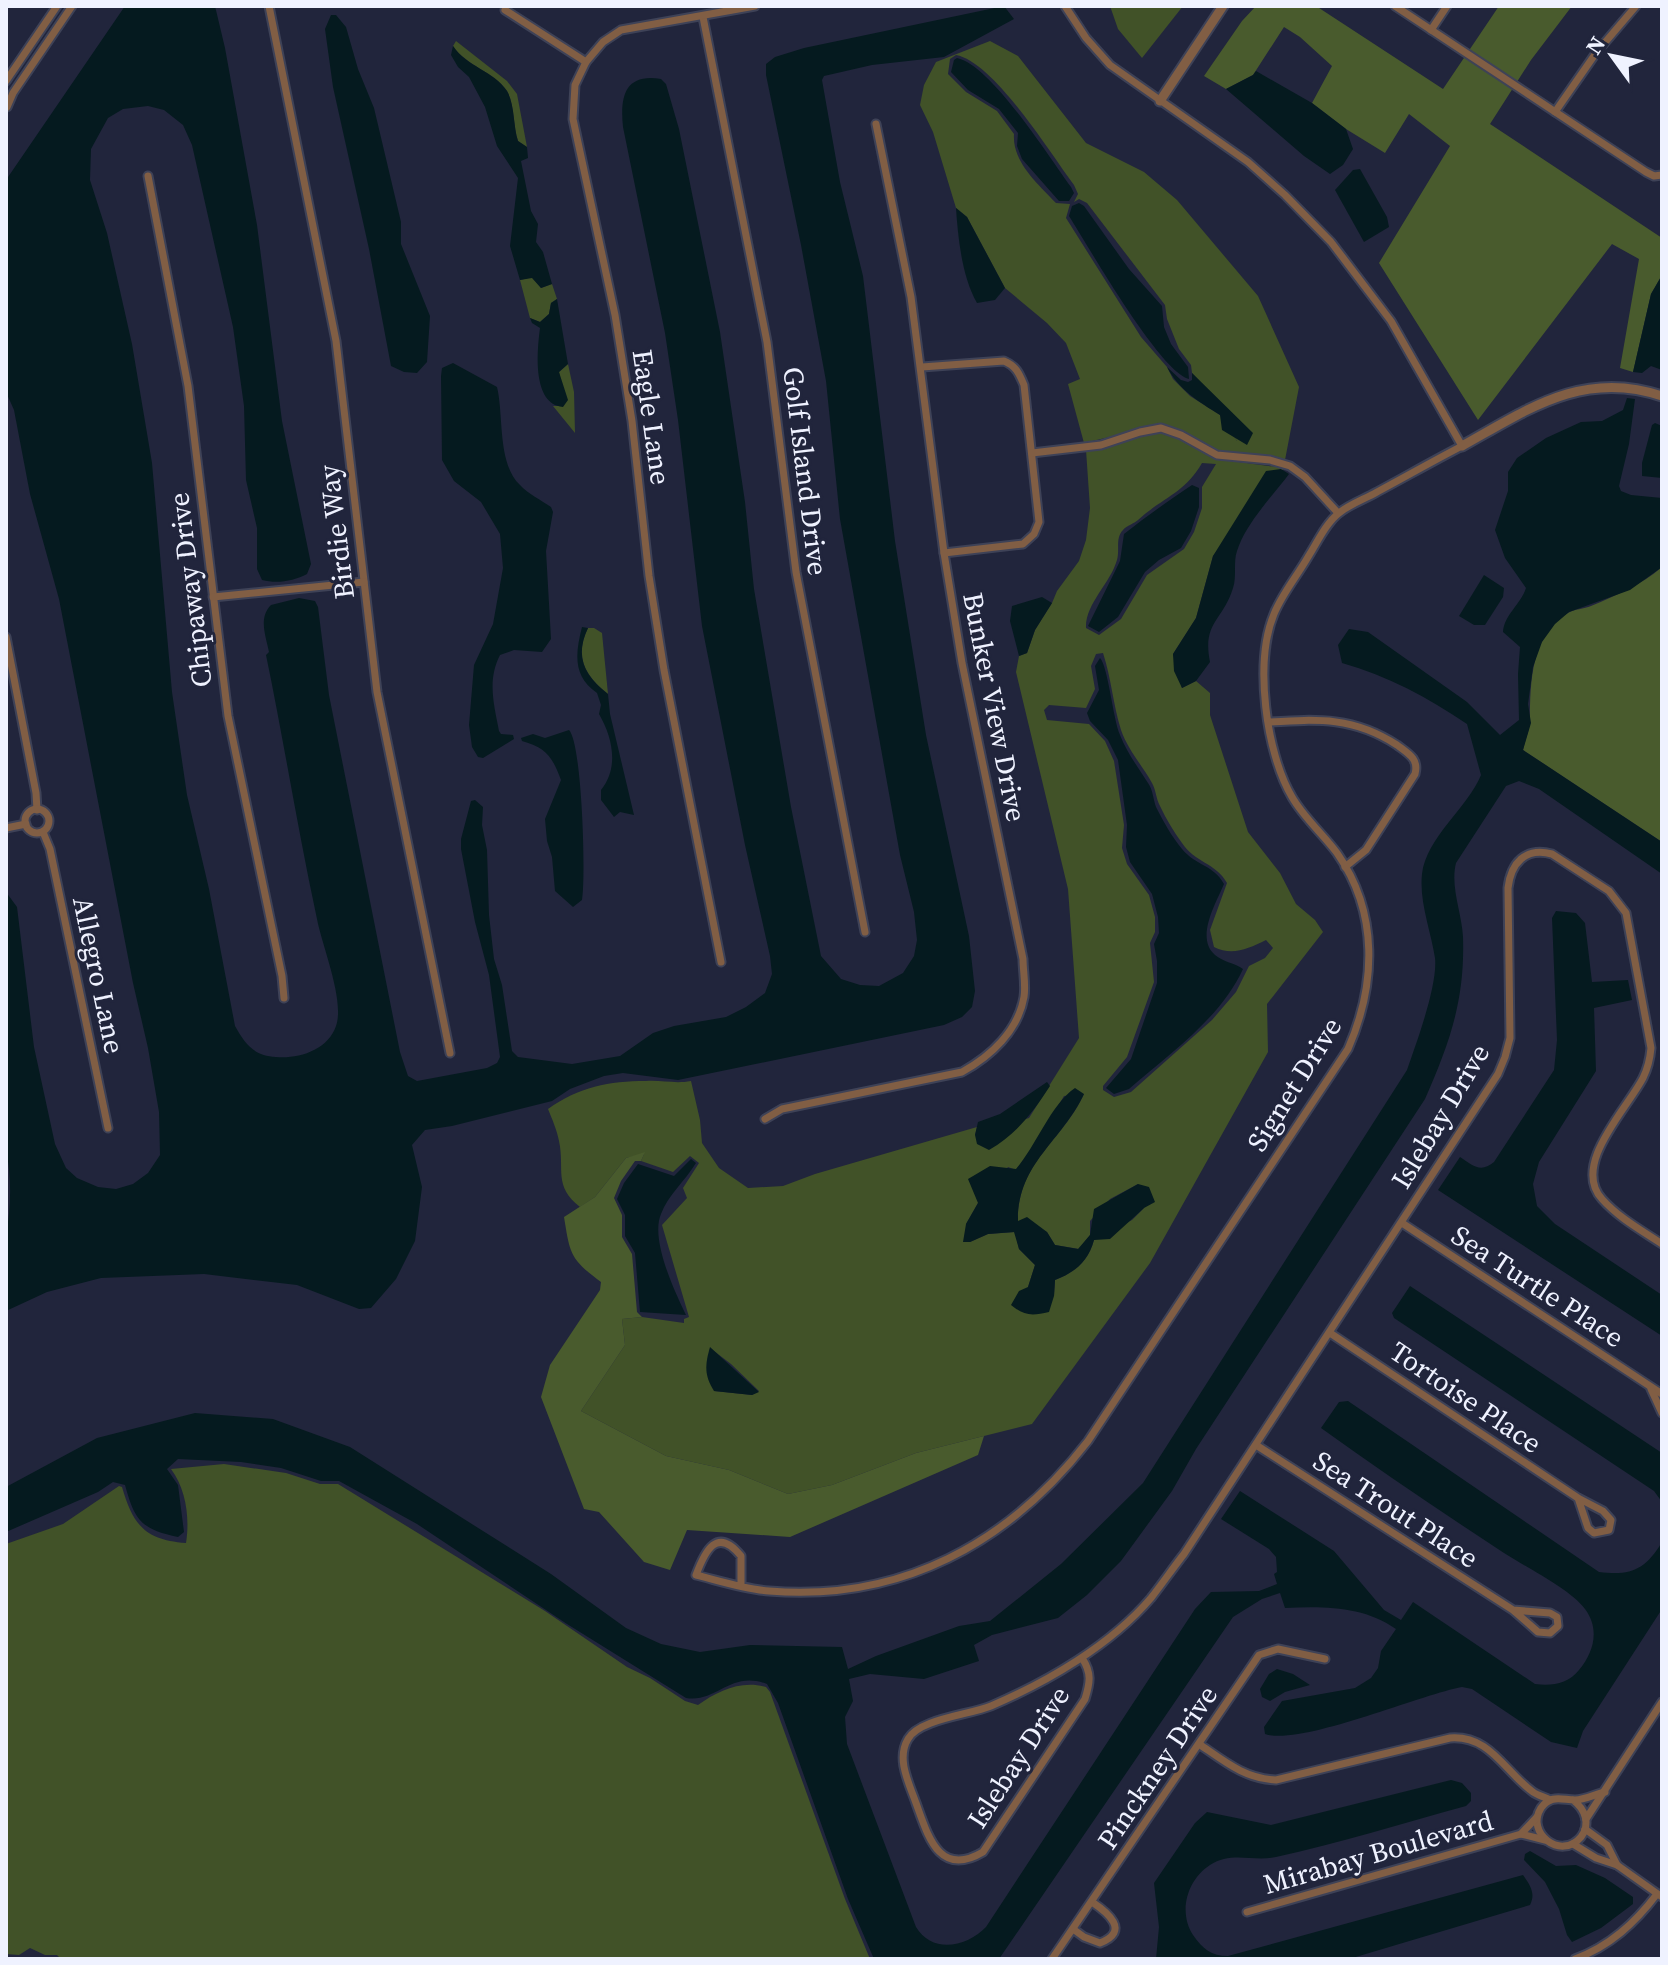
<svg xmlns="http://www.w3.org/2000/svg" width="1668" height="1965" viewBox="0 0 1668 1965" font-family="'Source Serif 4',serif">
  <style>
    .green { fill: #415228; fill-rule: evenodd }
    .forest { fill: #495b2d }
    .water { fill: #051a1f }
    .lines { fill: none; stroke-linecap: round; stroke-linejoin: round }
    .minor-casing { stroke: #3e4257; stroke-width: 11 }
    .tertiary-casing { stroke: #3e4257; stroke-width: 13 }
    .minor { stroke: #815e44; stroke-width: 7 }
    .tertiary { stroke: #815e44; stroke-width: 9 }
    .labels { text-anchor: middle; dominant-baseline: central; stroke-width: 6; stroke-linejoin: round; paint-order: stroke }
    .street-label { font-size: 28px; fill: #eff2ff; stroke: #21253c }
  </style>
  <rect width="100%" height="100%" fill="#21253c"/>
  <g class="green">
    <polygon points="1110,6 1183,6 1142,58 1118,29"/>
    <path d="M456 41 507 81 517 94 527 147 518 141C513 126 515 105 507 91 494 71 467 67 453 46Z"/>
    <path d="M990 41 1018 56 1086 143 1144 172 1177 200 1258 296 1299 387 1285 460 1219 452 1182 432 1160 425 1084 443 1068 384 1080 379 1066 343 1047 323 1005 288 967 217 956 208 933 132 920 105 924 85 936 62ZM956 55C994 62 1050 153 1074 185L1078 194 1074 202 1079 199 1087 203 1165 305 1167 319 1179 349 1191 365 1192 373 1209 392 1237 441 1220 415 1190 396 1173 379 1167 367 1141 337 1066 218 1070 204 1056 203C1038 184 1012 162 1014 134L997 111 966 92 948 74 950 59Z"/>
    <polygon points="532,277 541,288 552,284 557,299 551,303 549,314 540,322 530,318 520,280"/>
    <polygon points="568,364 574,392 575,433 553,406 563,406 559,372"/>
    <path d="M1161 432 1180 439 1217 459 1284 468 1213 556 1196 618 1173 654 1182 688 1196 681 1210 693V715L1248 832 1280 873 1296 904 1315 920 1323 932 1267 1004 1268 1052 1150 1263 1032 1424 916 1453 832 1485 788 1494 729 1470 666 1456 581 1411 625 1345 622 1319 642 1317 684 1323V1319L689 1317 662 1225 687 1198 683 1188 699 1163 690 1156 673 1172 641 1161 644 1154 626 1158 595 1197 580 1207C553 1186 565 1169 559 1141 557 1130 552 1119 548 1109 579 1087 609 1081 646 1081 662 1080 675 1084 691 1081L700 1120 702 1143 719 1168 748 1188 783 1186 815 1174 977 1127 975 1135 1029 1118 1079 1038 1068 889 1016 672 1019 656 1027 653 1035 630 1052 603 1057 591 1079 561 1086 540 1090 508 1086 450ZM1202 463 1216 464 1202 487V508L1194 532 1184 549 1147 575 1121 619 1099 635 1086 628C1085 604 1110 584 1117 560 1120 550 1115 538 1123 530 1127 525 1134 524 1138 520 1162 498 1185 493 1202 463ZM1103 653C1111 677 1113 704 1121 730 1128 750 1142 765 1152 783 1156 790 1156 799 1160 806 1166 819 1174 832 1182 843 1194 862 1216 863 1227 883L1210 930 1214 947C1232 956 1248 949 1266 940L1273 948 1265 958 1249 966 1236 992 1212 1020 1131 1092 1114 1097 1103 1090V1086L1127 1057 1154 982 1150 943 1155 932V917L1149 895 1127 864 1122 848 1124 825 1114 761 1105 741 1089 724 1047 720 1044 710 1049 705 1086 708 1095 689 1091 666 1096 654ZM1084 1094C1062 1142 1017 1162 1018 1222L1047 1232 1055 1245 1079 1249 1090 1235V1221L1110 1199 1138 1184 1144 1208 1132 1220 1094 1240C1088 1262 1075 1272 1055 1280L1054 1296 1028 1287 1035 1265 1019 1249 1015 1232 988 1234 970 1242 966 1224 978 1203 1008 1167 1016 1170 1031 1151 1064 1096ZM710 1348 731 1364 759 1391 752 1395 714 1391Z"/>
    <path d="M588 628H594L602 633 608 694C585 676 574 657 588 628Z"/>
    <path d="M224 1464 286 1473 320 1484H338L545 1611 627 1667 650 1678 685 1701 698 1705C718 1691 741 1680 766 1687L770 1692 845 1899 870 1959H61L57 1955H45L30 1948 19 1955 6 1954V1544L63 1524 119 1486 122 1487C133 1525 145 1540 186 1543 190 1518 186 1489 171 1469Z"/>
  </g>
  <g class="forest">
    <polygon points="1256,6 1316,6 1443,89 1499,6 1572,6 1531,60 1490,124 1662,238 1662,275 1651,294 1633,372 1620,368 1639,259 1612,244 1478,420 1379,263 1450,146 1409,114 1385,153 1346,129 1312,103 1332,66 1300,37 1284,27 1253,75 1226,89 1204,76 1242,21"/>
    <path d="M1662 567V842L1523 750C1525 740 1530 729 1530 720 1530 684 1531 633 1568 613 1574 609 1584 609 1591 606 1617 595 1641 585 1662 567Z"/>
    <path d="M645 1152 641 1161H635L621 1181 614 1198 622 1215V1237L632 1254 637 1312 642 1317 622 1319 625 1345 581 1411 666 1456 729 1470 788 1494 832 1485 916 1453 984 1436 978 1455 790 1537 687 1530 670 1570 644 1562 599 1512 584 1509 541 1397 550 1365 600 1290 601 1282C570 1259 570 1254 564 1217L595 1197 626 1158Z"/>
  </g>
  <g class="water">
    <path d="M125 6H215L225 48 257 225 282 421 311 564 307 574C294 581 277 584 262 580L257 569V528L246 480 244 406 233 327 192 145 183 125 164 110 148 106 123 109 108 118 91 149 90 180 107 233 132 344 152 463 172 692 187 795 209 889 235 1026C245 1044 254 1056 276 1057 299 1059 328 1050 336 1026 345 1000 322 946 317 919 298 831 284 742 266 655L269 652C266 636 258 618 271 605L299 598 315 601 318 607 329 695 400 1052 408 1076 417 1081 487 1068 497 1063 500 1057 489 975 475 922 461 849V839L471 801 475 800 483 807 482 825 487 850 489 915 494 959 502 985 512 1051 518 1057 572 1064 620 1056 653 1033 674 1026 726 1017 746 1007 765 993 772 974 770 956 745 845 702 626 678 420 665 333 623 127C620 98 624 73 661 79L666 84 679 129 720 332 745 502 754 589 791 807 821 956 841 979 860 985 879 986 903 973 914 956 917 940 914 912 900 855 840 519 826 381 801 245 766 75V64L775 57 804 48 1004 6 1014 19 944 57 872 65 824 76 822 80 840 182 863 276 895 541 926 735 969 936 975 991 972 1007 962 1017 944 1025 678 1080 623 1073 604 1076 570 1089 552 1101 452 1126 425 1130 412 1145 422 1187 415 1241 396 1279 371 1308 359 1309 297 1285 204 1274 101 1278 47 1292 6 1311C6 1288 2 1259 6 1236 11 1207 12 1179 6 1150V892L17 907 34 1047 55 1144 66 1168 77 1178 98 1187 116 1189 133 1184 148 1173 160 1155 159 1112 148 1048 133 983 59 599 30 494 14 410 6 392V180Z"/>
    <polygon points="331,15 336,15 346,27 358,69 374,108 401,222 401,244 430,316 427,362 417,373 404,372 391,366 369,249 333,87 325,29"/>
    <path d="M453 46C467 67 494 71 507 91 515 105 513 126 518 141L527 147 528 158 521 161 531 211 538 224 536 242 543 252 552 284 541 288 532 278 520 280 510 246 518 178 497 146 485 107 469 77 458 67 451 55Z"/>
    <path d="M957 58C991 65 1049 157 1071 187L1074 193 1069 201H1059L1022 159 1017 146 1018 133 999 109 968 90 951 72 954 60Z"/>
    <polygon points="1256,71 1312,103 1346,129 1353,149 1343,165 1330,174 1304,156 1226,89 1253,75"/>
    <polygon points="1360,169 1387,217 1389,227 1364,242 1335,190 1353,170"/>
    <path d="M1079 203 1084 206 1129 269 1162 306 1164 327 1171 344 1188 367 1189 379C1160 372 1088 246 1069 216L1072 206Z"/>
    <path d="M956 208 967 217 1005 288 995 300 977 303C962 277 958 238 956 208Z"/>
    <polygon points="1662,275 1662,370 1651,366 1642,373 1633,372 1651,294"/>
    <path d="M557 299 568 364 559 372 568 400 563 407C532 404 537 351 540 328L532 323 530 318 540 322 549 314 551 303Z"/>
    <path d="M453 363 497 387C504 416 497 463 520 485 528 494 541 500 551 507L553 512 546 551 551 639 542 652 514 650 500 655C487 680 494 705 499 731L501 734 513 735 514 739 483 758 478 757 472 747 469 725 474 665 493 624 503 568 500 534 481 502 454 481 442 460 441 376 442 368Z"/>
    <path d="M1167 367 1181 380 1188 382 1192 380V373L1253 433 1247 445 1222 430 1220 415C1199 402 1178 389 1167 367Z"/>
    <path d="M1627 398 1635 399 1629 444 1619 486 1621 491 1631 495 1662 498V567L1630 590 1569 612 1555 624 1542 642 1533 667 1528 704 1531 723 1523 750 1662 842V874L1539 789 1519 781 1506 786 1456 863C1450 887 1462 913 1463 937 1465 1000 1450 1042 1425 1099L1196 1449 1172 1491 1121 1561 1087 1595 1058 1618 992 1635 974 1645 979 1661 924 1679 870 1674 849 1679 853 1701 845 1717 847 1744 916 1927C932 1954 967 1947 986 1927L1195 1609 1211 1592 1259 1591 1277 1584 1274 1574 1277 1572 1276 1557 1269 1549 1221 1519 1240 1491 1334 1551 1384 1610 1401 1620 1413 1602 1535 1684C1552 1686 1568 1684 1579 1670 1594 1652 1600 1629 1585 1609 1570 1589 1527 1568 1504 1553 1443 1513 1381 1471 1321 1428L1339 1402 1348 1401 1599 1572C1631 1576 1645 1570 1662 1542V1609L1583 1731 1577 1748 1551 1742 1472 1689 1462 1687C1419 1695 1301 1746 1265 1734L1264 1727 1282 1701 1355 1688 1371 1678 1378 1668 1381 1651 1396 1629C1364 1606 1323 1606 1285 1608L1280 1593 1262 1599 1233 1617 999 1959H874L848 1899 778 1703 767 1684C730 1670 717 1703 686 1698L567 1624 417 1524 339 1481H321L281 1468 241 1462 178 1459 167 1469 178 1485 184 1532 178 1537C141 1529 135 1521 125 1485L113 1482 98 1492 6 1532V1487L97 1438 195 1413 273 1419 350 1447 551 1574 626 1628 661 1644 700 1652 750 1645 842 1647 848 1669 876 1656 959 1626 990 1621 1061 1564 1143 1483 1407 1070C1416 1044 1438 985 1435 958 1431 931 1419 902 1422 874 1426 838 1468 807 1481 775L1467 724C1427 697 1388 676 1342 663L1338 645 1349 629 1368 632 1467 702 1500 735 1519 720 1518 674 1520 647 1503 632C1504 615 1521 604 1526 588L1505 558 1495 530 1508 491V472L1517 458 1546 438 1581 422 1602 421 1623 410Z"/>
    <polygon points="1655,423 1662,426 1662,478 1642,476 1642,463 1652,425"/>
    <path d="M1281 469 1289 474C1271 498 1246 523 1237 551 1233 562 1237 576 1233 588 1223 621 1202 622 1210 662L1196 681 1182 688 1174 671 1173 654 1196 618 1213 556 1266 471Z"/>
    <path d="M1192 485 1199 488V507L1191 531 1181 548 1159 560 1145 572 1118 617 1099 632 1088 626 1120 561 1124 534C1147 516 1168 501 1192 485Z"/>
    <polygon points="1484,575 1504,588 1503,597 1485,625 1474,625 1459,616"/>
    <polygon points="1042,597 1052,603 1035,630 1027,653 1019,656 1010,621 1012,606"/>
    <path d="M582 627 588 628C574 657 585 676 608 694L610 714 634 815 620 812 614 817 601 800V790C619 768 613 738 599 714L601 705 597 693C573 677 575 654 582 627Z"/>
    <path d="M1100 658C1108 666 1113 719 1120 735 1127 753 1138 767 1148 783 1153 790 1153 799 1156 807 1163 821 1172 837 1182 849 1196 866 1214 865 1224 884 1216 903 1195 938 1215 955 1223 962 1235 963 1243 969 1220 1019 1170 1053 1129 1089L1114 1094 1106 1088 1131 1059 1157 983V961L1154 944 1159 933 1158 917 1152 894 1130 862 1126 847 1127 825 1118 760 1108 740 1090 721 1087 713 1099 690 1095 666Z"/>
    <path d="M569 730C582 743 586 876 582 900L573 907 555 891 552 857 547 841 545 819 561 780C552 756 546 748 522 741L521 738 533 734 545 738Z"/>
    <path d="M1556 911 1576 913 1585 923 1592 982 1628 980 1632 1000 1594 1008 1596 1071 1539 1162 1533 1184 1537 1206 1555 1224 1662 1295V1336L1438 1190 1460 1157C1473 1166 1481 1173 1494 1162L1554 1070 1557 1040 1552 918Z"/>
    <path d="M1047 1082 1050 1086C1033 1112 1017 1134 989 1150L977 1144 975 1135 978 1122 1000 1114Z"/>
    <path d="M1075 1088 1084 1094C1062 1141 1017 1164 1018 1221L1027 1217 1047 1232 1055 1245 1078 1249 1090 1235 1094 1209 1138 1184 1149 1187 1155 1202 1144 1208 1110 1239 1094 1240C1088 1262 1075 1272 1055 1280L1054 1296 1049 1312C1032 1316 1024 1316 1011 1305L1019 1291 1028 1287 1035 1265 1019 1249 1014 1232 988 1234 970 1242H963L966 1224 978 1203 968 1179 990 1166 1016 1169C1036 1146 1051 1104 1075 1088Z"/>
    <path d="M691 1159 696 1163C685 1181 668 1195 661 1214 650 1240 675 1292 686 1315L640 1312 635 1253 625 1236V1215L617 1199 624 1183 638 1164 674 1176Z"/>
    <polygon points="1410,1286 1662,1453 1662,1502 1654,1491 1394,1318 1392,1313"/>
    <path d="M710 1347 759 1392 752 1395 714 1391C704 1375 705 1365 710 1347Z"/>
    <polygon points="1277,1669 1293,1674 1310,1685 1285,1692 1270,1701 1262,1697 1260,1689 1269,1674"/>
    <path d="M1451 1780 1462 1783 1471 1793V1801L1466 1806C1403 1823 1340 1843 1276 1857 1253 1862 1231 1851 1210 1865 1187 1880 1178 1912 1193 1935 1203 1949 1211 1956 1228 1956L1523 1875C1530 1885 1536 1893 1530 1905L1349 1959H1156L1159 1927 1154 1883 1195 1823 1207 1812 1271 1825Z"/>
    <polygon points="1530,1851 1556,1866 1576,1865 1605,1878 1633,1897 1633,1904 1601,1928 1572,1942 1567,1935 1559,1909 1545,1882 1524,1860 1525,1854"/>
  </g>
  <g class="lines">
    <defs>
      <g id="minor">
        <polyline points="269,6 336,341 377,692 450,1053"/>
        <polyline points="1395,6 1646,172 1654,176 1662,175"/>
        <polyline points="505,10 586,62"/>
        <polyline points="703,17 767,342 796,572 865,932"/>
        <polyline points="1431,30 1447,6"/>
        <polyline points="6,81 57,6"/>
        <polyline points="7,107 13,93 72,6"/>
        <polyline points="1555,112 1596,53 1636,6"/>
        <polyline points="148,176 188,386 228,716 282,976 284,998"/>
        <path d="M922 367 1004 361C1016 366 1019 373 1024 385L1039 522 1034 534 1023 544 944 553"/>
        <polyline points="1032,453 1101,445 1140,432 1161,428 1181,435 1217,455 1270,460 1290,466 1305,477 1338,513"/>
        <polyline points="213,597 364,582"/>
        <polyline points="6,637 36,793 37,810"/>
        <path d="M1269 722C1319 719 1354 717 1397 745 1409 754 1419 759 1415 774L1366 850 1345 867"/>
        <circle cx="37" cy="821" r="12"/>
        <polyline points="6,828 26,824"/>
        <polyline points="43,832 50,849 108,1128"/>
        <polyline points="721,962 664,670 649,576 632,421 615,315 573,119 575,85 586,62 603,42 621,30 755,6"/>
        <path d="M765 1119 782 1109 962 1072C991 1056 1018 1031 1024 997 1026 985 1023 971 1023 959L962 663 944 553 911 297 876 124"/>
        <polyline points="1402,1223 1662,1394"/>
        <polyline points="1330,1333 1578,1498 1603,1511 1611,1520 1609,1530 1594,1533 1588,1528 1578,1498"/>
        <polyline points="1651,1389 1662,1413"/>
        <polyline points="1256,1445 1513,1610 1538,1632 1550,1633 1558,1626 1557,1617 1550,1613 1513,1610"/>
        <path d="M741 1586V1556C717 1526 705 1551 696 1575 720 1581 744 1589 769 1591 901 1602 1009 1543 1088 1441L1348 1049C1376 985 1379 913 1337 853 1323 834 1304 818 1292 797 1266 753 1254 662 1274 614 1282 594 1297 576 1308 557 1317 543 1326 523 1339 513 1350 504 1365 499 1377 492 1405 477 1433 461 1462 446L1391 321 1331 242 1285 195 1248 162 1110 65 1086 38 1065 6"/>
        <path d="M1082 1658C1092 1673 1090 1683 1085 1699L983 1852C939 1878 928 1836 916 1803 909 1783 896 1759 908 1739 919 1719 969 1715 991 1706 1047 1682 1111 1645 1151 1598 1162 1584 1173 1568 1184 1554L1498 1074 1505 1057 1510 1038 1508 888C1511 863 1525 847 1552 854L1609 891 1626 913 1651 1048C1650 1059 1648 1068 1643 1078 1627 1109 1571 1165 1602 1199 1619 1218 1641 1230 1662 1244"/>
        <path d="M1199 1744C1224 1761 1245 1779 1276 1780L1450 1738C1490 1735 1504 1771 1533 1792 1537 1795 1544 1797 1550 1800"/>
        <path d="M1573 1800C1585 1809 1591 1824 1581 1837 1561 1861 1525 1833 1541 1808 1551 1794 1562 1800 1575 1800 1584 1800 1596 1794 1605 1792"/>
        <polyline points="1586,1819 1662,1702"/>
        <polyline points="1585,1829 1607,1845 1617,1865"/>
        <polyline points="1521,1834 1545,1840"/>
        <polyline points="1573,1844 1596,1858 1617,1865 1662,1897"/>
        <polyline points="1247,1912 1521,1834 1537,1817"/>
        <path d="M1073 1929 1084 1937 1100 1943C1131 1931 1107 1912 1092 1902"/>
        <polyline points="1052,1959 1259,1655 1278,1649 1325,1659"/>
        <path d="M1575 1959C1610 1946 1635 1923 1657 1894"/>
      </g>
      <g id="tertiary">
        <polyline points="1160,101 1223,6"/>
        <path d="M1462 446C1527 410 1583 369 1662 396"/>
      </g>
    </defs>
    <use href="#minor" class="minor-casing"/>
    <use href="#tertiary" class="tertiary-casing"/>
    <use href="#minor" class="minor"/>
    <use href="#tertiary" class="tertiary"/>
  </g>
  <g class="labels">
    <g class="street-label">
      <text transform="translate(652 417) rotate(82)">Eagle Lane</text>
      <text transform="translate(806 471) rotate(83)">Golf Island Drive</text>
      <text transform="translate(336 532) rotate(-97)">Birdie Way</text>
      <text transform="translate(190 590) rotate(-97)">Chipaway Drive</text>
      <text transform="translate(995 707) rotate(79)">Bunker View Drive</text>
      <text transform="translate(99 975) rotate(78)">Allegro Lane</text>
      <text transform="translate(1294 1084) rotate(-58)">Signet Drive</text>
      <text transform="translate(1440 1116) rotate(-59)">Islebay Drive</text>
      <text transform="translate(1538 1286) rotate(33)">Sea Turtle Place</text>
      <text transform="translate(1466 1397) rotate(34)">Tortoise Place</text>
      <text transform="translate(1396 1509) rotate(33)">Sea Trout Place</text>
      <text transform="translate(1018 1757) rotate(-57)">Islebay Drive</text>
      <text transform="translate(1157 1767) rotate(-56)">Pinckney Drive</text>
      <text transform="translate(1378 1852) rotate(-16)">Mirabay Boulevard</text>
    </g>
  </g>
  <rect width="1668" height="1965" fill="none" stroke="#eff2ff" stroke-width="16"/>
  <g transform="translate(1612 56) rotate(303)" stroke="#21253c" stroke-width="6" paint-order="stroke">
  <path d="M0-6L14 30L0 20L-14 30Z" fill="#eff2ff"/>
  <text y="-12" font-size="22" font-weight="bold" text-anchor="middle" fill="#eff2ff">N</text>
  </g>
</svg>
